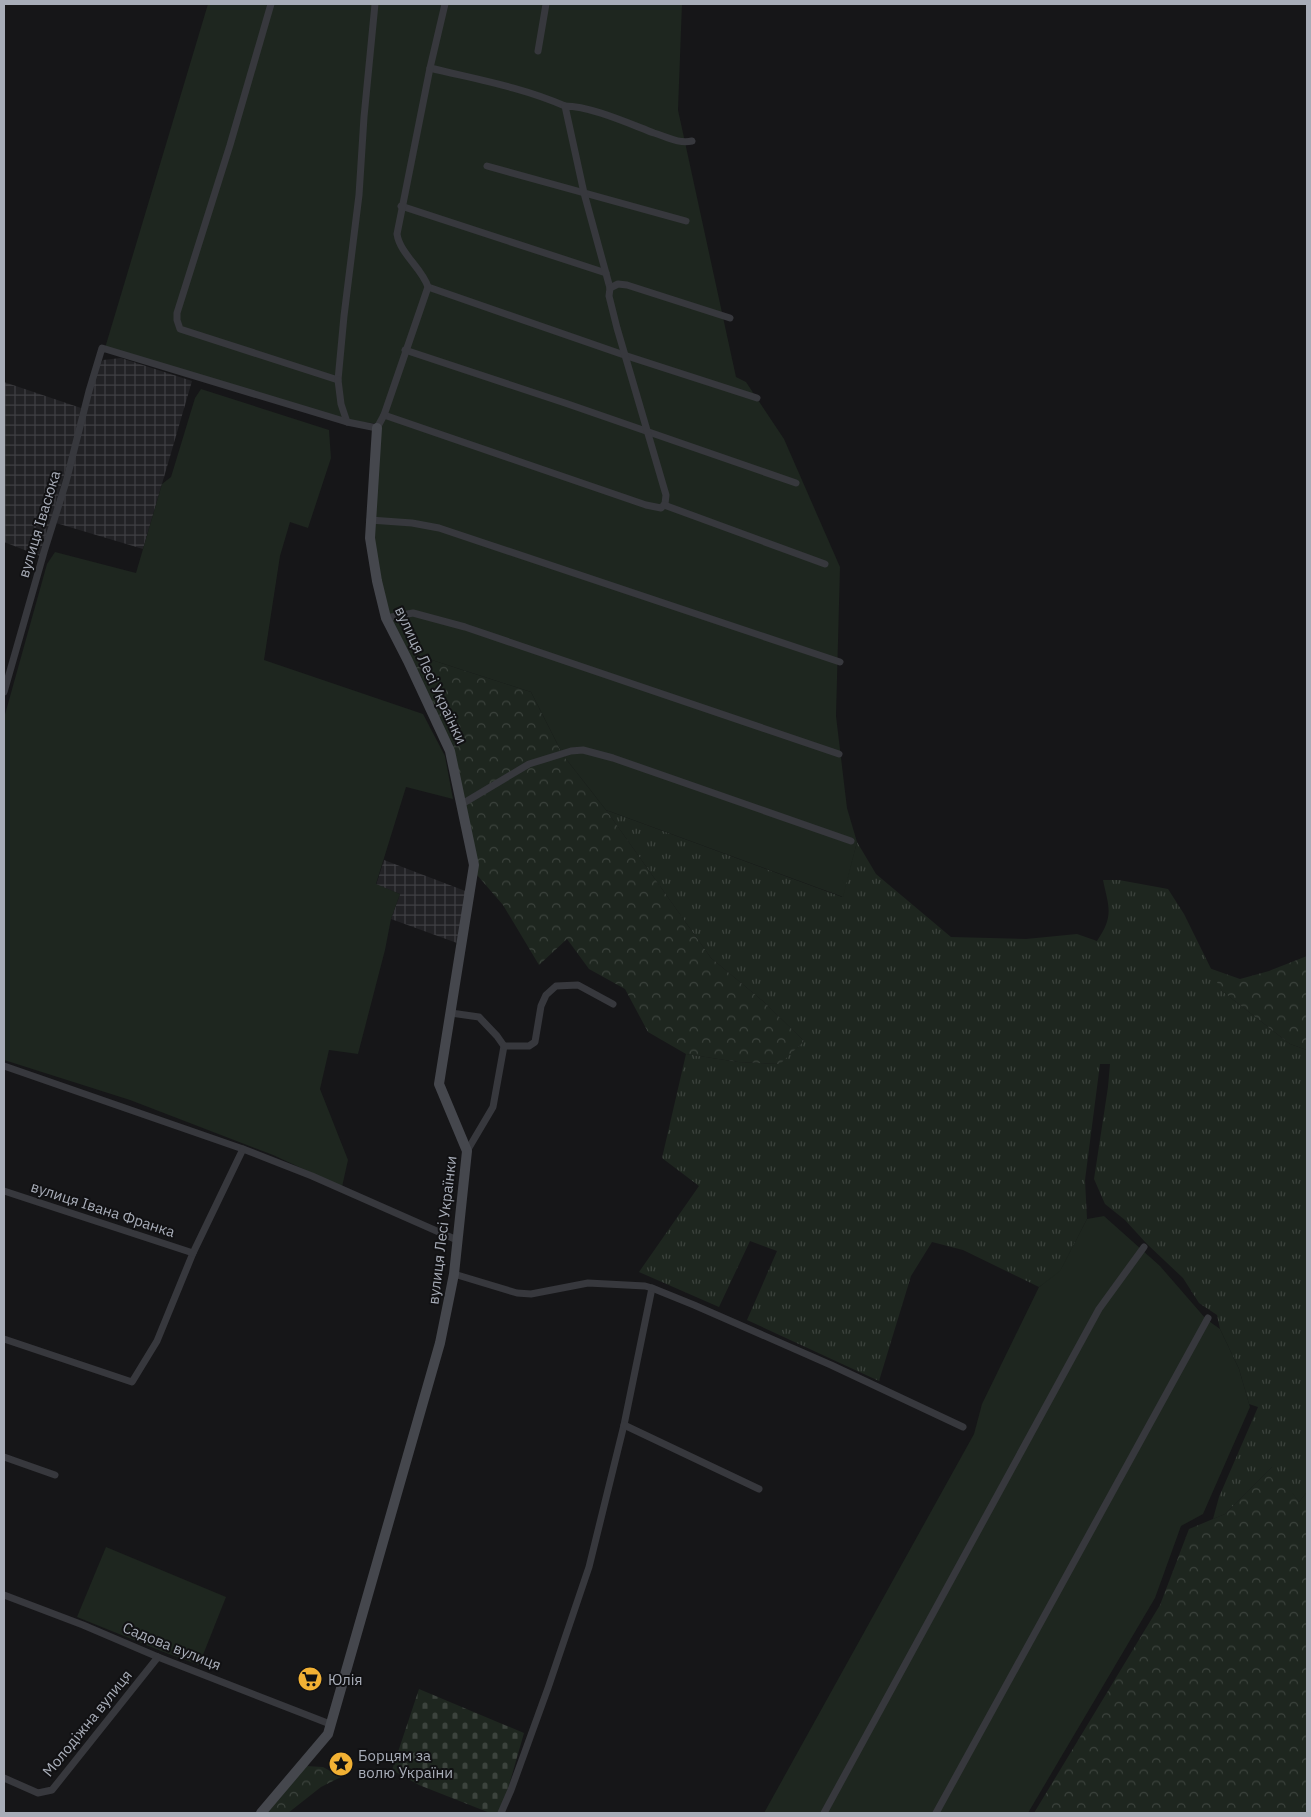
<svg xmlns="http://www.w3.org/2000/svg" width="1311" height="1817" viewBox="0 0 1311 1817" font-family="'IBM Plex Sans',sans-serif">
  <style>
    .industrial { fill: url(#industrial-grid) }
    .grass { fill: url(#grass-tufts) }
    .forest { fill: url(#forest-crowns) }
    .cemetery { fill: url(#cemetery-stones) }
    .garden { fill: #1e261f }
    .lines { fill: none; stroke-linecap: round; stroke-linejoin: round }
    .street { stroke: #37383d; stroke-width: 7 }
    .secondary { stroke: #45474d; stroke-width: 10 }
    .labels { text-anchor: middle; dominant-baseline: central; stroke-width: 4; stroke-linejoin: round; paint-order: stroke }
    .street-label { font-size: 15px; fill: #a8adb8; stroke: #111113 }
    .poi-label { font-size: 15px; fill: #a8adb8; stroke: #111113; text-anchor: start }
  </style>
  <defs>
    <pattern id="industrial-grid" width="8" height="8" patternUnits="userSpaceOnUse" patternTransform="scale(1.25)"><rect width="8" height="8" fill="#222225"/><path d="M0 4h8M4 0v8" fill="none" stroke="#3f3f43"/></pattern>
    <pattern id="grass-tufts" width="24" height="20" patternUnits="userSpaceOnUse" patternTransform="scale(1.25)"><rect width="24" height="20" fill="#1e261f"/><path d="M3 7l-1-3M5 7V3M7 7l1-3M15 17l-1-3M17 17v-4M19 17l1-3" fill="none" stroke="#3c433d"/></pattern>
    <pattern id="forest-crowns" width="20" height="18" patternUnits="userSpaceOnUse" patternTransform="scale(1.25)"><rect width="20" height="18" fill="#1e261f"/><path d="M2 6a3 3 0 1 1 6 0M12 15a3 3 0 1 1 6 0" fill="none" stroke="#3c433d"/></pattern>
    <pattern id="cemetery-stones" width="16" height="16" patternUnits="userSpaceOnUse" patternTransform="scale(1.25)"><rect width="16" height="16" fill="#1e261f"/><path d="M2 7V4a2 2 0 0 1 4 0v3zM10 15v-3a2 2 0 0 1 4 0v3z" fill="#3c433d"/></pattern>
  </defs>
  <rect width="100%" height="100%" fill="#161618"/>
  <g class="industrial">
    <polygon points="121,358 192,381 143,549 56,523 96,371 103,360"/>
    <polygon points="4,382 81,408 75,439 40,556 4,542"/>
    <polygon points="384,860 468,892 457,943 391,919 400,894 376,885"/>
  </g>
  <g class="grass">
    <path d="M606 810 842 897 857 842 876 874 951 937 1026 939 1077 934 1097 941C1114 916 1109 908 1103 880H1119L1168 889 1184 914 1222 991 1290 1044 1307 1050V1492L1299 1502 1272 1467 1225 1514 1213 1519 1219 1497 1258 1407 1249 1404 1239 1369 1220 1329 1217 1315 1199 1303 1183 1278 1147 1244 1125 1220 1105 1204 1094 1179 1108 1087 1110 1064H1100L1085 1180 1087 1219 1060 1272 1039 1287 963 1250 932 1242 911 1276 879 1381 747 1320 777 1251 750 1241 719 1307 639 1272 699 1186 662 1158 686 1054 738 1062 779 1064 804 1041 764 1002 711 958Z"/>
    <circle cx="338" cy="1764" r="7"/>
  </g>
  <g class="forest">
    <polygon points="404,651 531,692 563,755 606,810 711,958 764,1002 804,1041 780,1064 738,1062 686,1054 648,1032 625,989 589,969 567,939 539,965 503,905 477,875 454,762"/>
    <polygon points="1307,956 1307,1050 1290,1044 1222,991 1209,968 1240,979 1269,971"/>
    <polygon points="1273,1466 1299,1502 1307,1492 1307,1813 1034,1813 1160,1605 1189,1529 1225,1514"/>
    <polygon points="306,1766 323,1767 341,1777 321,1787 288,1813 265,1813"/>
  </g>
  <polygon class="cemetery" points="419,1689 524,1733 501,1813 490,1813 419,1785 392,1770"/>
  <g class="garden">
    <polygon points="208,4 682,4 678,110 736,377 746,382 784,439 840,567 836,716 847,808 857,842 843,897 606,810 563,755 531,692 404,651 385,604 371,532 381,424 325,418 105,348"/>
    <polygon points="201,389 329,430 331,458 308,528 290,522 280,556 264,660 423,714 445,756 453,799 406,787 376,884 400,894 391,919 385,950 358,1054 329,1050 320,1089 348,1160 342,1187 273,1155 130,1100 4,1060 4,718 47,564 55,552 136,573 162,484 171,477 195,398"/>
    <polygon points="1104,1216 1160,1266 1206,1319 1220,1329 1239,1369 1250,1407 1203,1514 1181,1526 1155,1598 1028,1813 764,1813 974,1434 982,1404 1039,1287 1060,1271 1087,1219"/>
    <polygon points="106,1547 226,1597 199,1665 161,1651 77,1617"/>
  </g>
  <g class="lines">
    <g class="street">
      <polyline points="271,4 230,145 177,313 177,320 180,329 338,380 344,316 359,195 364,117 375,4"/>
      <polyline points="538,51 546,4"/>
      <path d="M430 68C475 79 522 87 565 106"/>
      <polyline points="487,166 686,221"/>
      <polyline points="401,206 606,273"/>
      <polyline points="428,287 627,356 757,398"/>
      <path d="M610 288 584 193 565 106C590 106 630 124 654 133 667 137 679 144 692 141"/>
      <polyline points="405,350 565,403 796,483"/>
      <polyline points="338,380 341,404 347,422"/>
      <polyline points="384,415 646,505 661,508 665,504 666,495 617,328 609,296 610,288 618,284 627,285 730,318"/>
      <polyline points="664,505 825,564"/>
      <polyline points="370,520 412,523 439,528 840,662"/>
      <polyline points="386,618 413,613 465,627 839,754"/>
      <path d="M4 692 44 552 66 482 89 391 102 348 347 422 377 428 384 415 428 287C422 268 400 254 397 234L430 68 445 4"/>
      <polyline points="462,804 529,764 571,751 583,750 613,758 851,841"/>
      <polyline points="451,1013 479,1017 497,1036 504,1046 493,1107 467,1151"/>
      <polyline points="504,1046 529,1046 535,1042 541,1006 546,995 556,986 578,985 613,1004"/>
      <polyline points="4,1066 243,1149 193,1253 157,1341 132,1382 4,1339"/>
      <polyline points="243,1149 312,1176 457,1240"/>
      <polyline points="4,1191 193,1253"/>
      <polyline points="454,1274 517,1293 531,1294 588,1283 645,1286 652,1288 624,1425 589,1567 548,1688 511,1790 501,1813"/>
      <polyline points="652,1288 694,1305 831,1365 963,1427"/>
      <polyline points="624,1425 759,1489"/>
      <polyline points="4,1457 55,1475"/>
      <polyline points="4,1595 83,1625 158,1657 330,1724"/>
      <polyline points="4,1778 38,1793 52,1790 158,1657"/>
      <polyline points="824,1813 1099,1309 1144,1247"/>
      <polyline points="936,1813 1208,1318"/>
    </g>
    <polyline class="secondary" points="261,1813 328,1734 440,1343 454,1274 467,1151 439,1084 474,865 450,751 408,661 386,618 377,581 370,538 377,428"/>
  </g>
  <defs>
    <symbol id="supermarket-disc" viewBox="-11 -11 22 22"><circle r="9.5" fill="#f2b134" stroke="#111113"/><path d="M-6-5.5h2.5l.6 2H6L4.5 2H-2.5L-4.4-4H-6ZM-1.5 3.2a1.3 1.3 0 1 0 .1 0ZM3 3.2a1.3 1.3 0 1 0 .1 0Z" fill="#111"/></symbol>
    <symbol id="sight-disc" viewBox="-11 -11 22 22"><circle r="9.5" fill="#f2b134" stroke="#111113"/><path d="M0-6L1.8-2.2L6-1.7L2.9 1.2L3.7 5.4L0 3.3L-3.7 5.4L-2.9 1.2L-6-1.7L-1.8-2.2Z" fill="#111"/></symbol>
  </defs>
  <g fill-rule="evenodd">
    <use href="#supermarket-disc" x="296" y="1665" width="28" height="28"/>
    <use href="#sight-disc" x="327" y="1750" width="28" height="28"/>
  </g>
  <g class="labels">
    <g class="street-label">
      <text transform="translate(39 524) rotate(-73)">вулиця Івасюка</text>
      <text transform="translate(431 675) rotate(65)">вулиця Лесі Українки</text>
      <text transform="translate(103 1209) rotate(18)">вулиця Івана Франка</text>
      <text transform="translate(442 1230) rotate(-83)">вулиця Лесі Українки</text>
      <text transform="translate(172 1646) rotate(22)">Садова вулиця</text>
      <text transform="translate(87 1723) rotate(-51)">Молодіжна вулиця</text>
    </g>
    <g class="poi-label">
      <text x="328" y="1679">Юлія</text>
      <text x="358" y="1755">Борцям за<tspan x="358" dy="17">волю України</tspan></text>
    </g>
  </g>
  <rect width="1311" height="1817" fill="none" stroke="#a8adb8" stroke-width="10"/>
</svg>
